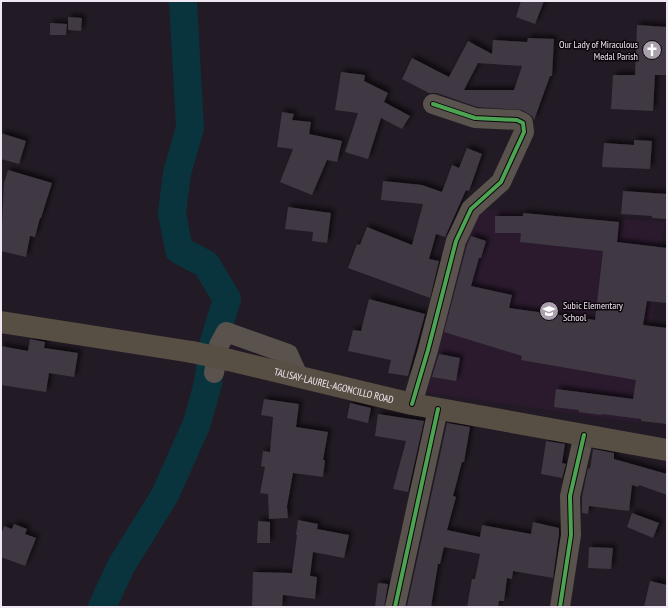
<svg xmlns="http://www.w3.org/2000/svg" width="668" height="608" viewBox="0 0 668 608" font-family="'PT Sans Narrow',sans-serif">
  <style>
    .built { fill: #2b1a2e }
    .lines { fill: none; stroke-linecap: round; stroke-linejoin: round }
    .river { stroke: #09343d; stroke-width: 28 }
    .building { fill: #3f3943; fill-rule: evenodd; filter: url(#shadow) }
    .minor { stroke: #59524d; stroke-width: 20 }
    .major { stroke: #584f44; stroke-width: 22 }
    .major-bridge { stroke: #584f44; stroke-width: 22 }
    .cycleway-casing { stroke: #0b050b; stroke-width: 6 }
    .cycleway { stroke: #4ca352; stroke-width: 4 }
    .labels { text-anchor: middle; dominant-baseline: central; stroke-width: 3; stroke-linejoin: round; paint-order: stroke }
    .poi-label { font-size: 10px; fill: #f2e8f3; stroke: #0b050b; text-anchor: end }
    .street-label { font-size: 10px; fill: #f2e8f3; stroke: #0b050b }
  </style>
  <defs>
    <filter id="shadow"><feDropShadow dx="3.5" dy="-3.5" stdDeviation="2" flood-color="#0009"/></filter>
  </defs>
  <rect width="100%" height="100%" fill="#221a24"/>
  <polygon class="built" points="479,209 665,222 639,423 424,392 464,231"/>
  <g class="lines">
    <polyline class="river" points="102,607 121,566 165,495 197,423 208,383 213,345 227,299 206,264 179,250 172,213 177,173 190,128 183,1"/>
  </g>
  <g class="building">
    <polygon points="521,1 544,1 535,24 516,17"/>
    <polygon points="68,17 82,18 81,31 68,30"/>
    <polygon points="50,23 67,24 66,35 50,35"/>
    <polygon points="637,25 667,27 667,75 655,75 653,111 611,109 613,75 635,75"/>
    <path d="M528 38 554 39 552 76H550L534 120 532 116 522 110 477 107 437 93H429L402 79 412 58 449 77 468 41 492 54 493 40 527 42ZM478 63 522 66 514 90H464Z"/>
    <polygon points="341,72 365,75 364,81 388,93 384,102 410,116 402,129 381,118 368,159 345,152 358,113 335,110"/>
    <polygon points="282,112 294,114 292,120 311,122 309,134 342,141 337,162 327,160 312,195 280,182 293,149 277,147"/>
    <polygon points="1,133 26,141 19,164 1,159"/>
    <polygon points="634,140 652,141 650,169 602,167 604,143 634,145"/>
    <polygon points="467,148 482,154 469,191 466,190 445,237 436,234 429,259 439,261 430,298 348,268 357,244 360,245 367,227 412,245 423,204 381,200 383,181 422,185 442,192 452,165 459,168"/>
    <polygon points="8,170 52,183 41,218 40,218 35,237 30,236 26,257 1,251 1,225 2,225 4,183"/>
    <polygon points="623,191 667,194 667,219 652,218 652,216 621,214"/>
    <polygon points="288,207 331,213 327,243 312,241 313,232 285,229"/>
    <polygon points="523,213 619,222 617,242 667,248 667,303 647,301 643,325 667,328 667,424 641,421 641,419 602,414 602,415 579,412 579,410 554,407 556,389 633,399 636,380 521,360 522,356 444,332 467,245 471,236 486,241 481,258 479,258 471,286 512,295 509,308 595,320 603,251 520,242 521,233 495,233 495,216 523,216"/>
    <polygon points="369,299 425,314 408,376 388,373 391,360 348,351 353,330 361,331"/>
    <polygon points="30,339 45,342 44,348 78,353 74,377 49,373 46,392 1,385 1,346 28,351"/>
    <polygon points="439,354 460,358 456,381 432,377"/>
    <polygon points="264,399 299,404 296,427 328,432 323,460 325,460 323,477 293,473 287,506 288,518 269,519 268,494 260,493 265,467 261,466 263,451 270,452 273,417 261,415"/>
    <polygon points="350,403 371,408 368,423 347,418"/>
    <polygon points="378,414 424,421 408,492 393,489 406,441 375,436"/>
    <polygon points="447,423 470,427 464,462 462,462 453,496 456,497 447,530 480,537 482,525 531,534 533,522 559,528 559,534 553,578 513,571 512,579 507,578 504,601 499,601 498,607 467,607 472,579 475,579 480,554 444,547 440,564 438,564 431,607 413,607 407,606"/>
    <polygon points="546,441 565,444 562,463 566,464 562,478 541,474"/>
    <polygon points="593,449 614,453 614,459 667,474 667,495 639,485 638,487 632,485 629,511 589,506 588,514 582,513 582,497 588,468 590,469"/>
    <polygon points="632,513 659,523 653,538 627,527"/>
    <polygon points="298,520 318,524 317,529 349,535 344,558 313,552 310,576 317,577 315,599 283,595 282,607 252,607 253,572 292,573 297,535 296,535"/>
    <polygon points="258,521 270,522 270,543 257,543"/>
    <polygon points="14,524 27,529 25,534 36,538 25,566 1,557 1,535 4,526 12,529"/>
    <polygon points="589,547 613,548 611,569 588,568"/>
    <polygon points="650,581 667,585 667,607 644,607"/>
    <polygon points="378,583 388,584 384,607 375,607"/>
  </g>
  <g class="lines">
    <g class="minor">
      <polyline points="214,373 219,345 226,332 288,354 298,376"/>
      <polyline points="412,404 428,350 456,241 471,209 501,182 524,132 523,123 517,120 475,118 433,104"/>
      <polyline points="395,607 438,409"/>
      <polyline points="560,607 571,535 570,496 584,435"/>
    </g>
    <g class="major">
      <polyline points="1,322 192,352"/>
      <path id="s1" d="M229 360 412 404 667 450"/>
    </g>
    <polyline class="major-bridge" points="192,352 229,360"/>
    <defs>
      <g id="cycleway">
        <polyline points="412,404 428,350 456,241 471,209 501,182 524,132 523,123 517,120 475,118 433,104"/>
        <polyline points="395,607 438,409"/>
        <polyline points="560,607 571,535 570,496 584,435"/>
      </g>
    </defs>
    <use href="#cycleway" class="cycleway-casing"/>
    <use href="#cycleway" class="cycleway"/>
  </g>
  <defs>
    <symbol id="church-disc" viewBox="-11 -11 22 22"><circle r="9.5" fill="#a9a0ab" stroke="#0b050b"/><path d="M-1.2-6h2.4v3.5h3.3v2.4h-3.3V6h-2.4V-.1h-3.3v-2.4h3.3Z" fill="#fff"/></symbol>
    <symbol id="school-disc" viewBox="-11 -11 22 22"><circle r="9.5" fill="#a9a0ab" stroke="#0b050b"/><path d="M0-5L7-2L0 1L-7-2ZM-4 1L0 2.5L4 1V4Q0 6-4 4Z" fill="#fff"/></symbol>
  </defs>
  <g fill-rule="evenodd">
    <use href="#church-disc" x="641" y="39" width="22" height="22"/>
    <use href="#school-disc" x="538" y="300" width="22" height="22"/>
  </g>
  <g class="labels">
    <g class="poi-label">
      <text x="638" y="44">Our Lady of Miraculous<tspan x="638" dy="12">Medal Parish</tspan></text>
      <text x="563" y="305" text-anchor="start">Subic Elementary<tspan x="563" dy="12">School</tspan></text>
    </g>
    <g class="street-label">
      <text stroke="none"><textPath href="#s1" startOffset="108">TALISAY-LAUREL-AGONCILLO ROAD</textPath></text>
    </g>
  </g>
  <rect width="668" height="608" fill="none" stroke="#f2e8f3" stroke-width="4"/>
</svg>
